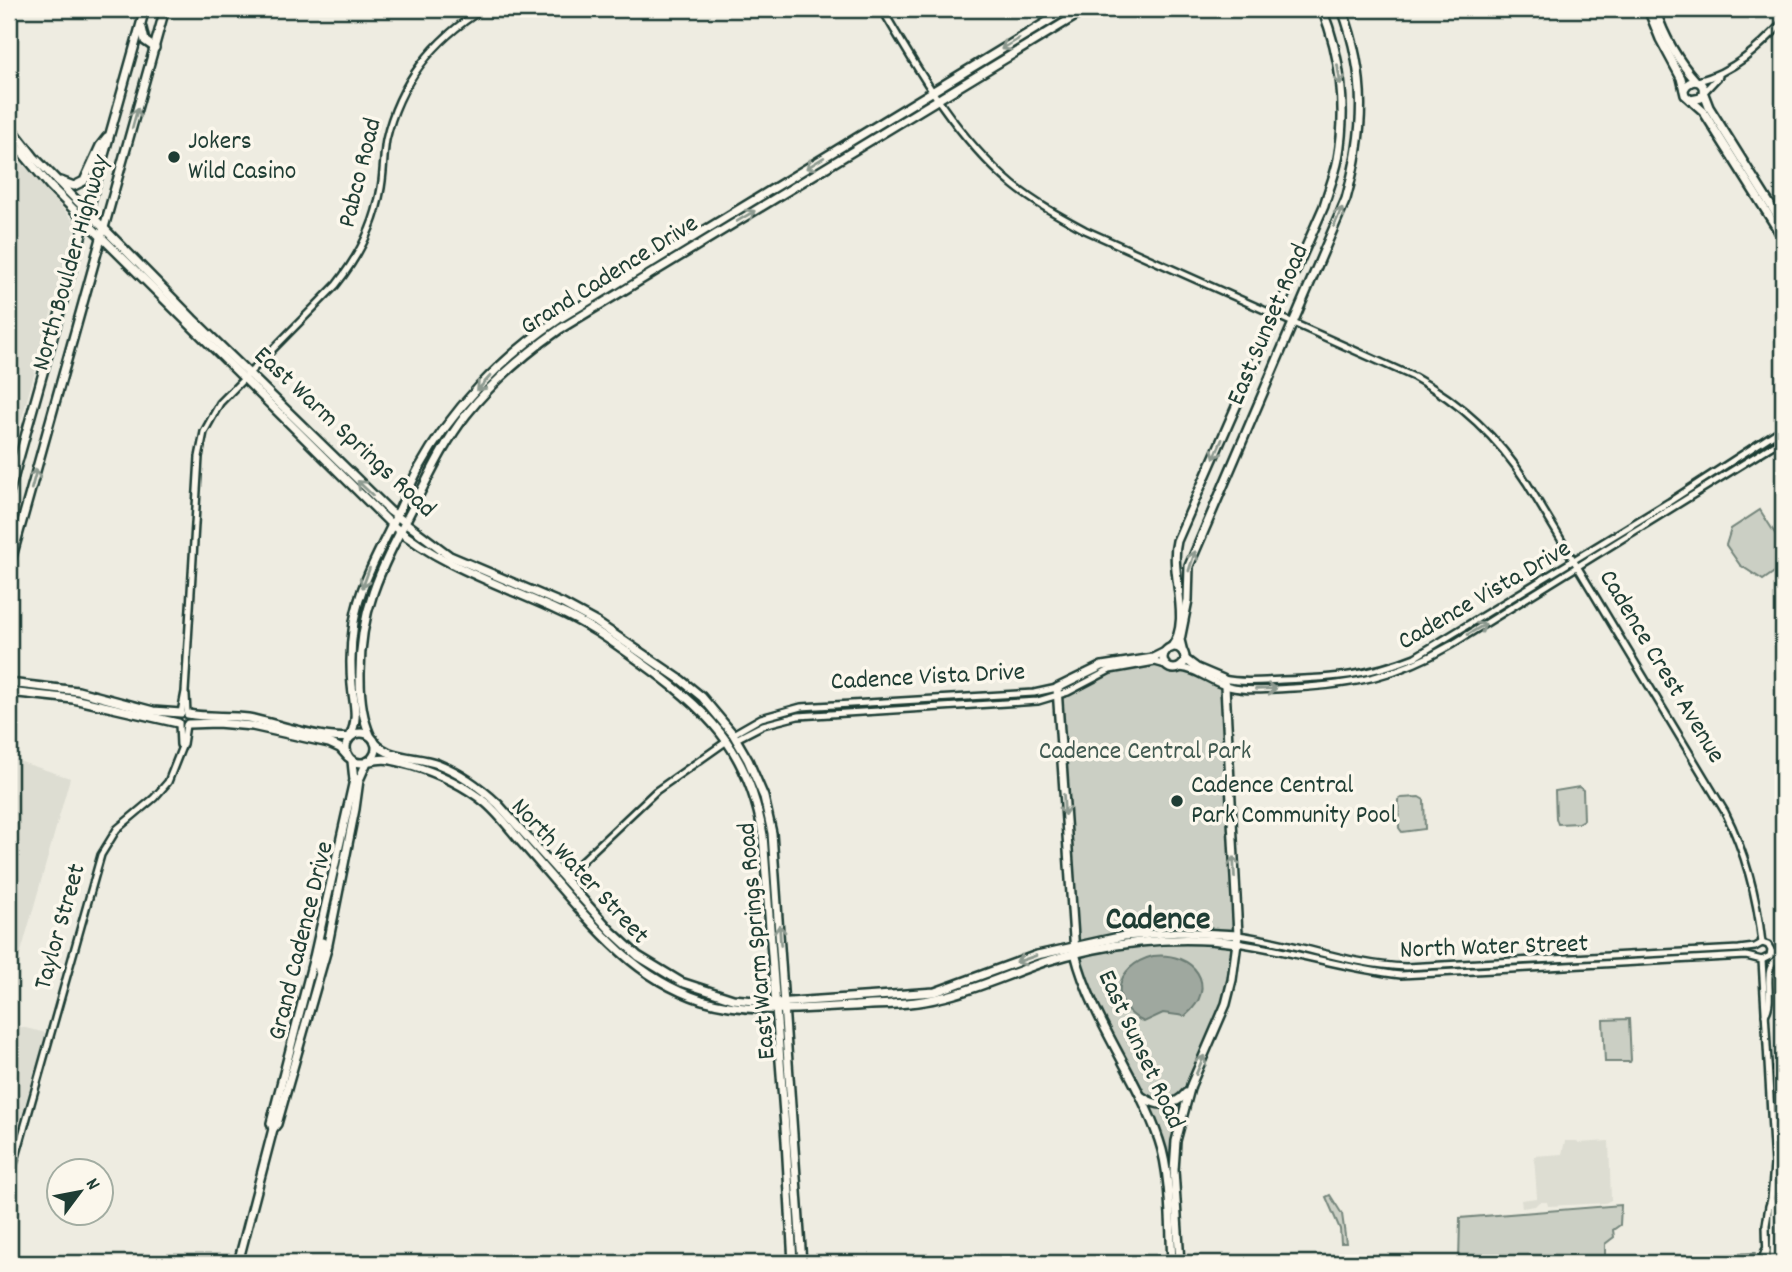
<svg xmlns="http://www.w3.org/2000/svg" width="1792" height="1272" viewBox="0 0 1792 1272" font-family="Dekko,sans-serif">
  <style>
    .built { fill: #ddddd2 }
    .green { fill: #cbcfc4; stroke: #75867c; stroke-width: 2 }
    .water { fill: #9fa89f; stroke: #6c7d74; stroke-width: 2 }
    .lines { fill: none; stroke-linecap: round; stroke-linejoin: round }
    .stream { stroke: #6c7d74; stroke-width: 2 }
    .minor-casing { stroke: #1f3d34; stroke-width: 10 }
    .major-casing { stroke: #1f3d34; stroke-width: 12 }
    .minor { stroke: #fbf7ec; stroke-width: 5 }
    .major { stroke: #fbf7ec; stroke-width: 7 }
    .oneway { stroke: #8d9a90 }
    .poi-dot { fill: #1f3d34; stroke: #fbf7ec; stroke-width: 2.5 }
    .labels { text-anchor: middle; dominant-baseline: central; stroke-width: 7; stroke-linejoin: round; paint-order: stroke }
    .poi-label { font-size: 26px; fill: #1f3d34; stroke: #fbf7ec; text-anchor: start }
    .street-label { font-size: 26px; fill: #1f3d34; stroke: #fbf7ec }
    .park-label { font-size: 26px; fill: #415a51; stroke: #fbf7ec }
    .district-label { font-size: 33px; font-weight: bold; fill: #1f3d34; stroke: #fbf7ec }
  </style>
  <rect width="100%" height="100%" fill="#eeece1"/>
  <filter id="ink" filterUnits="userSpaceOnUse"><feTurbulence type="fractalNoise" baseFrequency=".0143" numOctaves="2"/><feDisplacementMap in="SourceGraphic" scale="14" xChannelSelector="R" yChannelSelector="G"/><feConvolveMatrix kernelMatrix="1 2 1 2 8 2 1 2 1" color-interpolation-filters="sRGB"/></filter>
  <g filter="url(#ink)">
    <g class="built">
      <polygon points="9,147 76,224 9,464"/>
      <polygon points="9,758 70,778 9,995"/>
      <polygon points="9,1024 46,1033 9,1160"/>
      <polygon points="1565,1141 1577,1141 1579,1143 1609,1141 1611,1200 1605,1203 1548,1206 1547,1202 1539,1202 1535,1206 1522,1208 1521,1200 1537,1198 1534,1156 1562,1154"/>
    </g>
    <g class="green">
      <polygon points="1760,510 1783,546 1783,566 1763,580 1740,565 1726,545 1731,529"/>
      <path d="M1159 664 1172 670H1188L1222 686 1235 933C1225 932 1214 930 1203 929 1159 927 1117 933 1076 943L1061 697 1109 673Z"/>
      <polygon points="1579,787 1583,790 1584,820 1579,823 1558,824 1556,818 1555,791"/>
      <polygon points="1419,797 1424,800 1425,829 1402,832 1399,828 1398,800 1401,798"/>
      <path d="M1201 943 1235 945 1227 991 1187 1090C1171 1104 1154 1107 1140 1089L1091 995 1078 954 1141 945Z"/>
      <polygon points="1629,1019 1631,1060 1630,1062 1605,1062 1603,1020"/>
      <polygon points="1183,1101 1170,1169 1163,1139 1147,1104"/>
      <polygon points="1330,1195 1342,1214 1346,1243 1341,1243 1340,1229 1326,1197"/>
      <polygon points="1621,1205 1620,1225 1613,1230 1614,1237 1605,1244 1605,1259 1520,1263 1459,1263 1460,1218"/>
    </g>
    <path class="water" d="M1153 956C1193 951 1221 986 1185 1016L1163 1013 1144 1022C1107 1004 1114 966 1153 956Z"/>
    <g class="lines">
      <polyline class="stream" points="1565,1263 1755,1253"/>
      <defs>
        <g id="minor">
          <path d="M882 9C919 72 956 137 1013 185 1035 203 1061 217 1085 230L1414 377C1460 402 1499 439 1527 483L1725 812C1746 854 1757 896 1762 943"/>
          <path d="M1698 81C1733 72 1759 48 1783 22"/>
          <polyline points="1704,92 1719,76"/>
          <path d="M1180 668C1198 669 1211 683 1229 687 1250 692 1272 689 1293 688 1353 685 1398 676 1451 645L1783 439"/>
          <path d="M1223 679C1242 683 1262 681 1282 680 1332 678 1368 676 1415 657L1669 502 1783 428"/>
          <polyline points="186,695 187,713"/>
          <path d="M181 713 185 692 199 457 204 432 220 403 336 285C358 257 374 228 380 193 384 176 383 157 386 140 399 83 434 39 483 9"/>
          <polyline points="179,724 180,745"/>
          <polyline points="733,734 761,718 801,707 1034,693 1057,688"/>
          <polyline points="736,739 763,725 798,716 1038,701 1068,692 1110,670 1155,662 1166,665"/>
          <polyline points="564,878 656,791 727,741"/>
          <path d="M1238 935C1294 942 1349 965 1406 967L1739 949 1755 947 1762 943"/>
          <path d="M1237 943C1292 951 1346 969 1401 975L1746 956 1762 960"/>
          <polyline points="1762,943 1768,945 1771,950 1770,956 1762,960"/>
          <polyline points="1771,953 1783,952"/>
          <polyline points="1762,960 1774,1165 1771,1200 1769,1206 1766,1225 1767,1263"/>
          <path d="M1765 1015C1777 996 1757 966 1783 956"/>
          <polyline points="9,1182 101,855 117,829 154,798 168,782 183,744 186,725"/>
          <polyline points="1771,1200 1774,1207 1773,1263"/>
        </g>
        <g id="major">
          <polyline points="1648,9 1660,39 1681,78 1685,95 1703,111 1783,238"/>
          <path d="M1655 9C1664 36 1677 60 1696 81"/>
          <polyline points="142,28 145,41 155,48"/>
          <path d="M1684 89C1692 74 1710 83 1701 98L1691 100"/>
          <polyline points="1704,94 1709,107 1783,225"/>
          <polyline points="9,125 34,157 193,319 390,511 450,556 563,604 596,622 681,680 702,697 733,734 748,760 764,797 772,833 802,1263"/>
          <path d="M9 137 50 186 392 525C441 566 499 584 556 610 586 623 612 641 638 660 706 709 748 747 763 835L786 1141 793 1263"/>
          <polyline points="61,181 74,186 84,181 100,146 107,137"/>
          <polyline points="9,494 145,9"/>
          <polyline points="9,568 165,9"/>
          <circle cx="1174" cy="658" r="11"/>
          <path d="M1171 648C1193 621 1169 573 1177 541L1324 206C1328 191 1335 175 1338 159 1347 109 1341 56 1322 9"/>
          <path d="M1165 652 1153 658 1102 666 1057 688 1075 953C1092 1021 1137 1075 1159 1140 1171 1174 1170 1227 1172 1263"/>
          <path d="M1183 652 1180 640 1188 600 1189 566 1346 199C1365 130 1367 77 1342 9"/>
          <polyline points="9,683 78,691 153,711 181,713"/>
          <polyline points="9,692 73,699 178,723"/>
          <path d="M188 714C208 718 228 715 248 718 275 723 325 741 350 737 359 716 354 707 352 685 350 664 351 642 354 622 360 585 377 556 393 523 402 505 409 487 418 470 451 410 502 357 559 319L1068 9"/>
          <polyline points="188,724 217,723 252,726 329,743 340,748 348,757"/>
          <circle cx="361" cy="748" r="15"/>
          <path d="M370 735C362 717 360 698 360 678 359 608 382 567 413 507 429 476 444 443 466 415 493 381 526 353 560 329L1087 9"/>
          <path d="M375 743C391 760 417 756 438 764 461 773 480 787 498 804L611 931 638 956 681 982 733 999 776 1003 935 992 1037 955 1124 936 1180 932 1238 935"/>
          <path d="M370 761C389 757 394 761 411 765 438 773 464 785 486 803 499 814 510 829 521 842 554 879 585 919 621 952 644 973 672 990 702 1000 752 1015 804 1008 855 1006 882 1004 912 1005 939 998 975 990 1009 974 1044 962 1105 943 1174 934 1237 943"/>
          <polyline points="319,971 318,964 322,942"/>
          <path d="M1141 1096C1156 1107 1174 1108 1186 1093"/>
          <polyline points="273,1129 271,1123 314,957 354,780 352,761"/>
          <polyline points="238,1263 273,1129 277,1124 327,949 355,809 359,780 367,762"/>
          <polyline points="1180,1263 1174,1170 1176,1141 1191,1085 1226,1004 1232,980 1238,935 1225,686 1223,679 1197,668 1185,659"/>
          <polyline points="1762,1263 1766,1251"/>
        </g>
      </defs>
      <use href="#minor" class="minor-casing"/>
      <use href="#major" class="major-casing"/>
      <use href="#minor" class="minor"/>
      <use href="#major" class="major"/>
    </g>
    <defs><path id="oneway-shaft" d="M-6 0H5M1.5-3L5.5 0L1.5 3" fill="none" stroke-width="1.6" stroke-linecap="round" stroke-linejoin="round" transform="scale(1.75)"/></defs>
    <g class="oneway">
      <use href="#oneway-shaft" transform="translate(1010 44) rotate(149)"/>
      <use href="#oneway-shaft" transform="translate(1339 75) rotate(81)"/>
      <use href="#oneway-shaft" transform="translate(135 118) rotate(-75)"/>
      <use href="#oneway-shaft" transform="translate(815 163) rotate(148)"/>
      <use href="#oneway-shaft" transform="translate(746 216) rotate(-31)"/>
      <use href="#oneway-shaft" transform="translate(1338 217) rotate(-67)"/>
      <use href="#oneway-shaft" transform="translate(484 383) rotate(132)"/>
      <use href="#oneway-shaft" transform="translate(1218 449) rotate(113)"/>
      <use href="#oneway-shaft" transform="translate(34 479) rotate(-75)"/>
      <use href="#oneway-shaft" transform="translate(365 488) rotate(-136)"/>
      <use href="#oneway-shaft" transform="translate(1192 561) rotate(-72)"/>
      <use href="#oneway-shaft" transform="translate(366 578) rotate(110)"/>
      <use href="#oneway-shaft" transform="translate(1477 629) rotate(-31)"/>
      <use href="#oneway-shaft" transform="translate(1266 689) rotate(-2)"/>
      <use href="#oneway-shaft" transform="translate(1064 805) rotate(87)"/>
      <use href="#oneway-shaft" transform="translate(1234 867) rotate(-93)"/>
      <use href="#oneway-shaft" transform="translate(780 935) rotate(-94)"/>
      <use href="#oneway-shaft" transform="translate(1026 959) rotate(161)"/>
      <use href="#oneway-shaft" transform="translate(1200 1065) rotate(-67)"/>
    </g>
  </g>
  <g class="poi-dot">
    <circle cx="174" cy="157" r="7"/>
    <circle cx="1177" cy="801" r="7"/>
  </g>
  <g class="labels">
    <g class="poi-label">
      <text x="188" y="142">Jokers<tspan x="188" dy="30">Wild Casino</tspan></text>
      <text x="1191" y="786">Cadence Central<tspan x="1191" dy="30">Park Community Pool</tspan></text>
    </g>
    <g class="street-label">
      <text transform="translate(361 173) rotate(-76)">Pabco Road</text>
      <text transform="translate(72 263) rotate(-74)">North Boulder Highway</text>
      <text transform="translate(610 276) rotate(-32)">Grand Cadence Drive</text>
      <text transform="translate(1269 325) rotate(-67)">East Sunset Road</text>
      <text transform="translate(344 433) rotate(43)">East Warm Springs Road</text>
      <text transform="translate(1485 596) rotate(-30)">Cadence Vista Drive</text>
      <text transform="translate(1661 667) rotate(59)">Cadence Crest Avenue</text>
      <text transform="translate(928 678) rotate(-3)">Cadence Vista Drive</text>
      <text transform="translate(579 872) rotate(47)">North Water Street</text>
      <text transform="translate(61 927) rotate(-74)">Taylor Street</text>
      <text transform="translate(302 941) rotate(-76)">Grand Cadence Drive</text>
      <text transform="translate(758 941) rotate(-95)">East Warm Springs Road</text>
      <text transform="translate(1494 948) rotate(-2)">North Water Street</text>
      <text transform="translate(1140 1050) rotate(65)">East Sunset Road</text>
    </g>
    <g class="park-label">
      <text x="1145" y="752">Cadence Central Park</text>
    </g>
    <g class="district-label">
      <text x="1158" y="921">Cadence</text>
    </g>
  </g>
  <rect width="1792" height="1272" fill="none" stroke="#fbf7ec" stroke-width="35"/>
  <rect x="18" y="18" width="1757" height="1237" fill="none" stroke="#1f3d34" stroke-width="2.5" filter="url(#ink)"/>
  <g transform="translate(80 1192) rotate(58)"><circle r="33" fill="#fbf7ec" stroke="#a3ada2" stroke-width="2"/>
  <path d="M0-5L12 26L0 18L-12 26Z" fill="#1f3d34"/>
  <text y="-10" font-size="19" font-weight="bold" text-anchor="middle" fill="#1f3d34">N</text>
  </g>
</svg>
